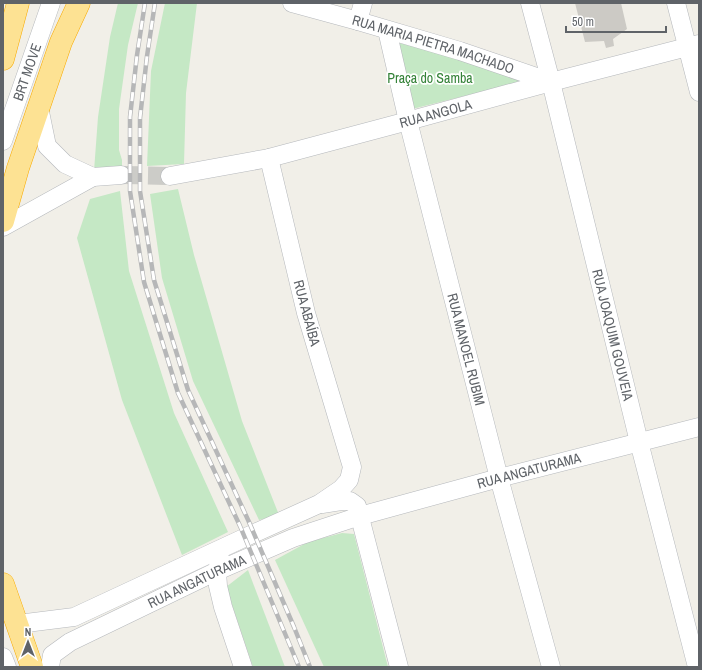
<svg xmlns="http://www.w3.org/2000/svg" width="702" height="670" viewBox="0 0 702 670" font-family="'Archivo Narrow',sans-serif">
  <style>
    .green { fill: #c5e8c5 }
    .building { fill: #cccac5 }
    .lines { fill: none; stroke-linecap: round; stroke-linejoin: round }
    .minor-tunnel { stroke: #ccccc8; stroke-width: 18; stroke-dasharray: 18 9; stroke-linecap: butt }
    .minor-casing { stroke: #b5b8bc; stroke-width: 19 }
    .highway-casing { stroke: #f9ab00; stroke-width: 23 }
    .minor { stroke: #fff; stroke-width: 18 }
    .highway { stroke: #fde293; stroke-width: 22 }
    .rail-casing { stroke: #b6b7b8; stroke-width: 4.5 }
    .rail { stroke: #fff; stroke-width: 3; stroke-dasharray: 9; stroke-linecap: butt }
    .labels { text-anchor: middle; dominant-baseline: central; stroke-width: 3.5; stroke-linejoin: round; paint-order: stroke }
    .street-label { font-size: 14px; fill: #5f6368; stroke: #fff }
    .park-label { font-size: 14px; fill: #348238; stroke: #fff }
  </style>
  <rect width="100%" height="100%" fill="#f1efe8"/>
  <g class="green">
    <polygon points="118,3 138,3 128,45 119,109 119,150 122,160 122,169 94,171 98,117 110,37"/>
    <polygon points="165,3 197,3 186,93 184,164 147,166 151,71"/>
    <polygon points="393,41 517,76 518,80 517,83 412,109"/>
    <polygon points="178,189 194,255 242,421 279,515 259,520 193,381 162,278 150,194"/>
    <polygon points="120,191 129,271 174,413 228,532 182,555 122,400 77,238 90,199"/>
    <polygon points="342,533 354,534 388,667 324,667 275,560 308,542"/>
    <polygon points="248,570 285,667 253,667 226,587"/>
  </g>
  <polygon class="building" points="575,3 621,3 627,29 613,39 614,46 606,48 604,41 585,42"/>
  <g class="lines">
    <polyline class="minor-tunnel" points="121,175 170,176"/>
    <defs>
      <g id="minor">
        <path id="s1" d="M292 3 358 21 460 51 551 82"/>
        <path id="s2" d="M530 3 551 82 639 442 697 667"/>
        <polyline points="676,3 699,92"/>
        <polyline points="358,21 363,3"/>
        <path id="s3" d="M387 30 408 121 499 478 551 667"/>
        <polyline points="39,107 47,146 65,164 93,177 121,175"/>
        <path id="s4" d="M3 141 51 3"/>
        <path id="s5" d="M170 176 269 158 408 121 551 82 699 44"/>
        <polyline points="3,227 93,177"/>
        <polyline points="322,504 341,501 350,501 357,506 399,667"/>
        <polyline points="221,560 219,562 217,571 218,586 223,607 243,667"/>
        <polyline points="26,623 74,617 246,537 319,504 341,489 349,480 352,467 306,313 269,158"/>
        <polyline points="3,657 7,667"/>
        <path id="s6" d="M50 667 52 655 70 642 217 571 293 538 360 516 499 478 699 427"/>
      </g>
      <g id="highway">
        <polyline points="3,59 18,3"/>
        <polyline points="3,221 18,168 61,42 79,3"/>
        <polyline points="3,584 32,667"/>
      </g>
    </defs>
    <use href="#minor" class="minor-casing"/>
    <use href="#highway" class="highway-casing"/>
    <use href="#minor" class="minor"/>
    <use href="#highway" class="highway"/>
    <defs>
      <g id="rail">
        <polyline points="145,3 137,55 130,117 130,191 144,282 178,393 240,526 299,667"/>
        <polyline points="155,3 147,56 140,118 140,191 154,280 188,390 249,522 294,627 310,667"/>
      </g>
    </defs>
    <use href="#rail" class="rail-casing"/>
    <use href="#rail" class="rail"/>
  </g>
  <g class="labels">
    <g class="street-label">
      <text stroke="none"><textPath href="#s1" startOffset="147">RUA MARIA PIETRA MACHADO</textPath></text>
      <text stroke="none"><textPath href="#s4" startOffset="73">BRT MOVE</textPath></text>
      <text stroke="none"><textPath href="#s5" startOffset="273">RUA ANGOLA</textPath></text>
      <text transform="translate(307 313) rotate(75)">RUA ABAÍBA</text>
      <text stroke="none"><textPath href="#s2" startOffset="342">RUA JOAQUIM GOUVEIA</textPath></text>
      <text stroke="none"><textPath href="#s3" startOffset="329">RUA MANOEL RUBIM</textPath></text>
      <text stroke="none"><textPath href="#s6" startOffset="526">RUA ANGATURAMA</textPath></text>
      <text stroke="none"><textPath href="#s6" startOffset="175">RUA ANGATURAMA</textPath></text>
    </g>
    <g class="park-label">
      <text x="430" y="78">Praça do Samba</text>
    </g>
  </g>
  <rect width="702" height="670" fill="none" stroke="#5f6368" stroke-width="8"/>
  <g transform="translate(28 642)" stroke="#ffffff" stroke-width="3" paint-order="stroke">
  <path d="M0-3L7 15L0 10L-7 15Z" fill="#5f6368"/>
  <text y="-6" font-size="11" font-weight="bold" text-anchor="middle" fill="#5f6368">N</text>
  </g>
  <path d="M566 26v6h100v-6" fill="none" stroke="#5f6368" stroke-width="2"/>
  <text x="572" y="26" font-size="12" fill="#5f6368" stroke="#ffffff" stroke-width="3" paint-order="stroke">50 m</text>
</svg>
